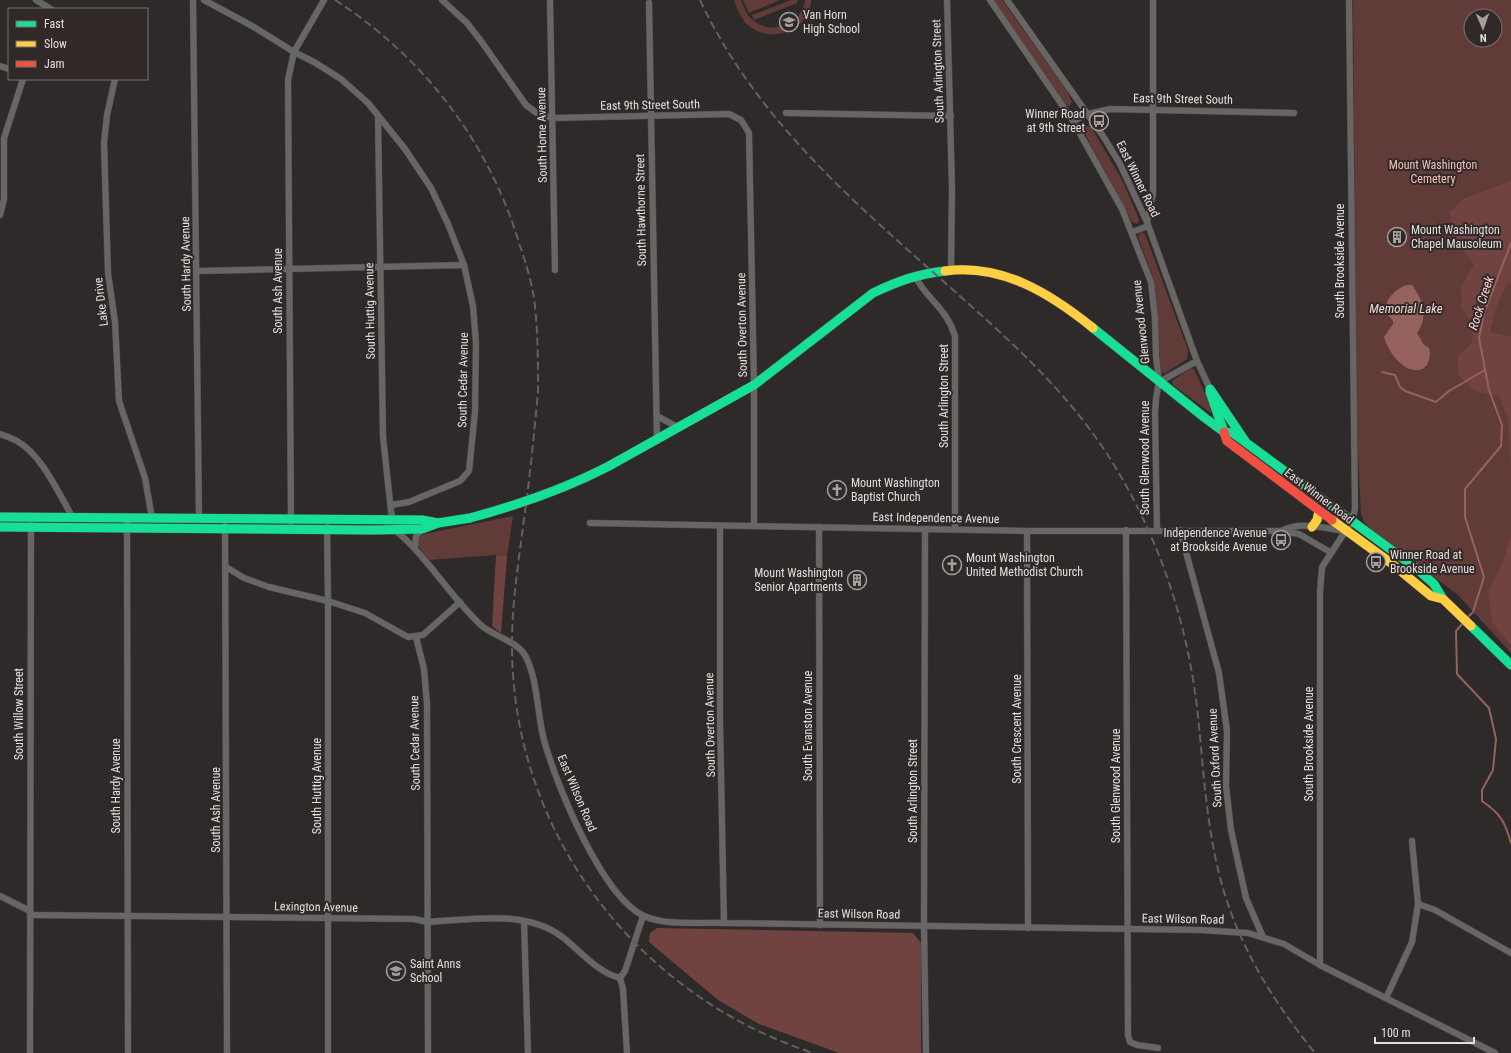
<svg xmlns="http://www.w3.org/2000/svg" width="1511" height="1053" viewBox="0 0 1511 1053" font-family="'Roboto Condensed',sans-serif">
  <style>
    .green { fill: #613b38; fill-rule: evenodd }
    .forest { fill: #714340 }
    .water { fill: #95625d }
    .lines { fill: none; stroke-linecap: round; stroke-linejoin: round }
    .stream { stroke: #95625d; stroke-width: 2 }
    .street-casing { stroke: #4b4747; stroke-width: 7 }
    .fast-casing { stroke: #4b4747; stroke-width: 10 }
    .slow-casing { stroke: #4b4747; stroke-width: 10 }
    .jam-casing { stroke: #4b4747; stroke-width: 10 }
    .street { stroke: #686565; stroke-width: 6 }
    .fast { stroke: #16e098; stroke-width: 9 }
    .slow { stroke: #ffcf43; stroke-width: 9 }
    .jam { stroke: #f24e42; stroke-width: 9 }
    .rail { stroke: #636060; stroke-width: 2; stroke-dasharray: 8 4; stroke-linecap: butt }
    .fast-bridge-casing { stroke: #4b4747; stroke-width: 10; stroke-linecap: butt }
    .fast-bridge { stroke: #16e098; stroke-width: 9 }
    .labels { text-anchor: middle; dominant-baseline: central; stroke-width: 4; stroke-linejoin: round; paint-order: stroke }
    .poi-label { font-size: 12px; fill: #e3dede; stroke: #302928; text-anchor: start }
    .street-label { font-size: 12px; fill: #e3dede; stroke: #302928 }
    .park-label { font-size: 12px; fill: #f4bfba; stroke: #302928 }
    .water-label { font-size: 13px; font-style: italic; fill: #f8d4d0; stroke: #302928 }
  </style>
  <rect width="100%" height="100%" fill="#2e2a2a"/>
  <g class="green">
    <path d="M734 0H741C744 8 747 16 754 21 773 36 802 24 805 0H811C810 28 775 44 752 28 742 22 738 11 734 0Z"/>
    <polygon points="743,0 780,0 749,13"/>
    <polygon points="791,0 797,0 797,3 754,20 752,15"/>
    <polygon points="993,0 1002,0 1067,91 1072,102 1070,106 1065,104"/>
    <path d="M1353 0H1511V653L1458 595 1371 529 1364 522 1361 513 1357 436ZM1471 16H1495V40H1471Z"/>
    <polygon points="1087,126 1091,127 1094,132 1122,180 1139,219 1138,224 1132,222 1085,134 1083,128"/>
    <polygon points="1141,232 1145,234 1188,350 1187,359 1164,374 1161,372 1160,368 1156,294 1153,277 1138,237"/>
    <polygon points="1191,368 1194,369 1196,373 1212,410 1211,413 1173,385 1172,381"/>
    <polygon points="513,516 507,556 496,555 428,560 417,544 418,538 424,534"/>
  </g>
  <g class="forest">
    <path d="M1511 181V284L1507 283 1496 308 1490 332 1511 337V474L1508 420 1499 396 1474 391 1458 374V356L1472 343V321L1462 309 1461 287 1474 264C1458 245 1455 236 1450 212L1463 199Z"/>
    <polygon points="1511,535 1511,645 1492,623 1488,593 1503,561"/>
    <polygon points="496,555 507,556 501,633 492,626"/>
    <polygon points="657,928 913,933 921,943 921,1053 839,1053 759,1024 718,1000 649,942 650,933"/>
  </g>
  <path class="water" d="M1407 285H1412C1423 300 1429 316 1417 333L1424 345 1429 348C1432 358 1427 372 1415 370 1400 369 1388 350 1384 337L1393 324V321C1391 318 1388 316 1387 313 1382 301 1396 288 1407 285Z"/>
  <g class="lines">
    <g class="stream">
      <polyline points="1382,372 1395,375 1400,387 1405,391 1436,402 1449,391 1485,370"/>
      <polyline points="1467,618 1473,612 1484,577 1465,517 1465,489 1501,446 1502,425 1489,390 1479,338 1484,313 1511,243"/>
      <path d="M1463 623 1456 631 1457 674 1489 708 1496 739 1493 770 1482 790V801C1501 814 1505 822 1511 843"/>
    </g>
    <defs>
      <g id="street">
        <polyline points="36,0 51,9"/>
        <polyline points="193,0 199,520"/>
        <polyline points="204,0 254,27 294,52 314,62 341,79 368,103 405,149 431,188 448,224 464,265 473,306 476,343 475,412 469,471 460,481 409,502 391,505"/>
        <polyline points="442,0 467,23 481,41 526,105 538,114 553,118 729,114 741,120 749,133 754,385 754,526"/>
        <polyline points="550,0 555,270"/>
        <polyline points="947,0 952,188 951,270"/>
        <polyline points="990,0 1073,121 1122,209 1151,282 1155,318 1156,356 1159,382"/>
        <polyline points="1007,0 1103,136 1120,164 1147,222 1197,361 1210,389"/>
        <polyline points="649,3 657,441"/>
        <polyline points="0,66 9,69"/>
        <polyline points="115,79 107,115 104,143 108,273 115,322 119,401 145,478 152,518"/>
        <polyline points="786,113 951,116"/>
        <polyline points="378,116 383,437 392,520"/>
        <polyline points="1073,121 1088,114 1110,109 1294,113"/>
        <polyline points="0,215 4,199 4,138 23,79"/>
        <polyline points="1147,222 1153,194 1153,0"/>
        <polyline points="1132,232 1148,226"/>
        <polyline points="197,271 464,265"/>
        <path d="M915 276C927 300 946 307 955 336V529"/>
        <polyline points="657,416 679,428"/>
        <path d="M0 434C6 436 12 438 17 441 42 455 59 494 73 518"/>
        <polyline points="127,518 128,1053"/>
        <polyline points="291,522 288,80 294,52 324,0"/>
        <polyline points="590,523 1027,531 1281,531 1299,534 1330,552"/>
        <polyline points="225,526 227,1053"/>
        <polyline points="720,526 720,722 724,923"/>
        <polyline points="327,527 328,601 328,1053"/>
        <polyline points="819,527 820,925"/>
        <polyline points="925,529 924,926 926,1053"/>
        <path d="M395 530C429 558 450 597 482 626 495 637 518 641 526 657 538 681 537 714 544 740 556 784 602 897 644 916 665 926 701 922 724 923L1201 930 1248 933 1284 944 1320 965 1495 1053"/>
        <polyline points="1126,530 1128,1035 1130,1042 1137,1045 1158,1048"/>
        <polyline points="1157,530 1155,412 1156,398 1159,382 1197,361"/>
        <polyline points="1180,530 1219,673 1227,731 1226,786 1231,830 1246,898 1263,937"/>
        <polyline points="1027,531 1028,928"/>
        <path d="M1281 531C1299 521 1324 528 1344 531"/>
        <polyline points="415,548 416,536 422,529"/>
        <polyline points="226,567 244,578 269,587 328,601 365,613 408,637 423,635 460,602"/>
        <polyline points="416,637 424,669 427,704 428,1053"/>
        <polyline points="0,896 30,911"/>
        <polyline points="1418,904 1435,910 1511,953"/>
        <path d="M30 915 414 919 427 922C470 920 524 909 561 936 580 950 596 972 620 978"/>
        <polyline points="524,921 528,1053"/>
        <polyline points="1320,965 1320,592 1322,567 1352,521 1355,509 1349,0"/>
        <polyline points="1386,998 1412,942 1418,904 1412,841"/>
        <polyline points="30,1053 31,525"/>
        <polyline points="627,1053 623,989 620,978 625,971 643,916"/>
      </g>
      <g id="fast">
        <polyline points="1093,328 1205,418 1224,432 1233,433 1417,569 1434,584 1443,599"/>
        <polyline points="1210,389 1245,441"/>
        <polyline points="1210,392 1224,432"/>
        <path d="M609 466 754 385 873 293C898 281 918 274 945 271"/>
        <polyline points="0,517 422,520 438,523 470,518"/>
        <polyline points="0,527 373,530 422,529 438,523"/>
        <polyline points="1471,626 1511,665"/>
      </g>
      <g id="slow">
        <path d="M945 271C1002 263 1051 294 1093 328"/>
        <polyline points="1332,520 1391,563 1431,596 1443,599 1471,626"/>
        <polyline points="1312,527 1317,520 1319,511"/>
      </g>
      <polyline id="jam" points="1224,432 1227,441 1332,520"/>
    </defs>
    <use href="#street" class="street-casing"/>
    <use href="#fast" class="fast-casing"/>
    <use href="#slow" class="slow-casing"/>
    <use href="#jam" class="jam-casing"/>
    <use href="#street" class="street"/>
    <use href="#fast" class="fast"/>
    <use href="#slow" class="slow"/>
    <use href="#jam" class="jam"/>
    <g class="rail">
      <path d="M335 0C425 58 490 144 520 246 526 263 531 281 534 298 538 329 538 361 538 392 534 434 530 477 524 519 519 560 512 601 512 643 511 832 636 995 813 1053"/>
      <path d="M700 0C759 125 860 207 961 297 1022 351 1079 404 1120 475 1162 547 1187 625 1197 707 1204 770 1206 834 1225 895 1244 955 1276 1005 1315 1053"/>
    </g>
    <defs>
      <path id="fast-bridge" d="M470 518C518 505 565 489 609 466"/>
    </defs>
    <use href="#fast-bridge" class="fast-bridge-casing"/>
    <use href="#fast-bridge" class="fast-bridge"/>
  </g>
  <defs>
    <symbol id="school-ring" viewBox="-11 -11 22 22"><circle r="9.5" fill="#302928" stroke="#a49f9f" stroke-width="1.5"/><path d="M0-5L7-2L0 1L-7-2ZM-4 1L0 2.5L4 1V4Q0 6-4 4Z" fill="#a49f9f"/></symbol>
    <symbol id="bus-ring" viewBox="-11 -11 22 22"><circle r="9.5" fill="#302928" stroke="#a49f9f" stroke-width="1.5"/><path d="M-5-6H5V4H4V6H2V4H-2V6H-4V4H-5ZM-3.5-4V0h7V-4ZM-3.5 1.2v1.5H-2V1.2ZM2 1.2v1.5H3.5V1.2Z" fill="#a49f9f"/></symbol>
    <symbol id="building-ring" viewBox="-11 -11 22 22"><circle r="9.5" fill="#302928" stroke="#a49f9f" stroke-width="1.5"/><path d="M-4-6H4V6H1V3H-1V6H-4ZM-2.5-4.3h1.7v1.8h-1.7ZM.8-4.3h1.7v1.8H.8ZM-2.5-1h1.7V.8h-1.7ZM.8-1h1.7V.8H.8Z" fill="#a49f9f"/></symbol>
    <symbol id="church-ring" viewBox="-11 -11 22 22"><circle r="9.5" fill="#302928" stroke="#a49f9f" stroke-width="1.5"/><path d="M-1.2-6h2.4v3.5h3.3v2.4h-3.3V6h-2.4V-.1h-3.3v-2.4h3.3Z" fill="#a49f9f"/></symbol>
  </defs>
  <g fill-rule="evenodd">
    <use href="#school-ring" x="778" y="11" width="22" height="22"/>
    <use href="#bus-ring" x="1088" y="110" width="22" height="22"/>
    <use href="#building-ring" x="1386" y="226" width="22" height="22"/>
    <use href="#church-ring" x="826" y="479" width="22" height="22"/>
    <use href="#bus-ring" x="1270" y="529" width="22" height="22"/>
    <use href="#bus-ring" x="1365" y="551" width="22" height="22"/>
    <use href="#church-ring" x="941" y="554" width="22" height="22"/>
    <use href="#building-ring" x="846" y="569" width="22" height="22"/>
    <use href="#school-ring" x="385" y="960" width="22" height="22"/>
  </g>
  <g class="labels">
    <g class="poi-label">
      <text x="803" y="15">Van Horn<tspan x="803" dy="14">High School</tspan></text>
      <text x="1085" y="114" text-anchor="end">Winner Road<tspan x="1085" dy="14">at 9th Street</tspan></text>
      <text x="1411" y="230">Mount Washington<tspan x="1411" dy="14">Chapel Mausoleum</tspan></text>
      <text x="851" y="483">Mount Washington<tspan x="851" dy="14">Baptist Church</tspan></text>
      <text x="1267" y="533" text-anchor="end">Independence Avenue<tspan x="1267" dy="14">at Brookside Avenue</tspan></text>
      <text x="1390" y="555">Winner Road at<tspan x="1390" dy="14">Brookside Avenue</tspan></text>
      <text x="966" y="558">Mount Washington<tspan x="966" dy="14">United Methodist Church</tspan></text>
      <text x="843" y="573" text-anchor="end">Mount Washington<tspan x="843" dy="14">Senior Apartments</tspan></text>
      <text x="410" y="964">Saint Anns<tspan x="410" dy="14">School</tspan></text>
    </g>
    <g class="street-label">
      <text transform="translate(938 71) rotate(-92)">South Arlington Street</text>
      <text transform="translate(1183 99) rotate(1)">East 9th Street South</text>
      <text transform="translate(650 105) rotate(-1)">East 9th Street South</text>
      <text transform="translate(542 135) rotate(-91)">South Home Avenue</text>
      <text transform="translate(1138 179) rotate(64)">East Winner Road</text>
      <text transform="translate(641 210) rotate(-91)">South Hawthorne Street</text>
      <text transform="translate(1340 261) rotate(-90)">South Brookside Avenue</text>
      <text transform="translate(186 264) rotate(-91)">South Hardy Avenue</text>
      <text transform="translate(278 291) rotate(-90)">South Ash Avenue</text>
      <text transform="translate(101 302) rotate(-97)">Lake Drive</text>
      <text transform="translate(370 311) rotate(-91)">South Huttig Avenue</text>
      <text transform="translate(1141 322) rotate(-96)">Glenwood Avenue</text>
      <text transform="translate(742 325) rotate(-91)">South Overton Avenue</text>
      <text transform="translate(463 380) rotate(-89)">South Cedar Avenue</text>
      <text transform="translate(944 396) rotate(-90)">South Arlington Street</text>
      <text transform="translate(1145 458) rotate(-90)">South Glenwood Avenue</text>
      <text transform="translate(1319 496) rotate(37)">East Winner Road</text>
      <text transform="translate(936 518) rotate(1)">East Independence Avenue</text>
      <text transform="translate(19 714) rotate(-90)">South Willow Street</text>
      <text transform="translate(710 725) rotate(-91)">South Overton Avenue</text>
      <text transform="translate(808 726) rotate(-90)">South Evanston Avenue</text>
      <text transform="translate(1017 729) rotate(-90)">South Crescent Avenue</text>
      <text transform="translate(415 743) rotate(-91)">South Cedar Avenue</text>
      <text transform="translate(1309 744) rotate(-90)">South Brookside Avenue</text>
      <text transform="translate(1215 758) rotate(-93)">South Oxford Avenue</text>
      <text transform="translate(116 786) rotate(-90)">South Hardy Avenue</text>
      <text transform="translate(317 786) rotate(-90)">South Huttig Avenue</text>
      <text transform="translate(1116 786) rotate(-90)">South Glenwood Avenue</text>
      <text transform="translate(913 791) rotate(-90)">South Arlington Street</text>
      <text transform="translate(577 793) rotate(67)">East Wilson Road</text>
      <text transform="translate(216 810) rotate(-90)">South Ash Avenue</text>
      <text transform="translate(316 907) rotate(1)">Lexington Avenue</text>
      <text transform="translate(859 914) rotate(1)">East Wilson Road</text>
      <text transform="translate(1183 919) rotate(1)">East Wilson Road</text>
    </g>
    <g class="park-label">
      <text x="1433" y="165">Mount Washington<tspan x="1433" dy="14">Cemetery</tspan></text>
    </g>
    <g class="water-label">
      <text transform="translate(1481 303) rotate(-72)">Rock Creek</text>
      <text x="1406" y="308">Memorial Lake</text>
    </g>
  </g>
  <rect x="8" y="8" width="140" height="72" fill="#302928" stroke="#787171"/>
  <rect x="16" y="21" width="20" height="6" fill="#16e098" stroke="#787171"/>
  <text x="44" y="28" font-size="12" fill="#e3dede">Fast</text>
  <rect x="16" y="41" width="20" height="6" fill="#ffcf43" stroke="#787171"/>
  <text x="44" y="48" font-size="12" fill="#e3dede">Slow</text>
  <rect x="16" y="61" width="20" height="6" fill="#f24e42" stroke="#787171"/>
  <text x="44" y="68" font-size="12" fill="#e3dede">Jam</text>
  <g transform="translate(1483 28) rotate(178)"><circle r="19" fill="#302928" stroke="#787171"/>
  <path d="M0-3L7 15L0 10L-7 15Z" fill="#a49f9f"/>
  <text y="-6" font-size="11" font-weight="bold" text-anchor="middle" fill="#e3dede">N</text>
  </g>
  <path d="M1375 1037v6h99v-6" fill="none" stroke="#e3dede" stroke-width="2"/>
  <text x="1381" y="1037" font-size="12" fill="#e3dede" stroke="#302928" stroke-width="3" paint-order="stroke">100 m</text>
</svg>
